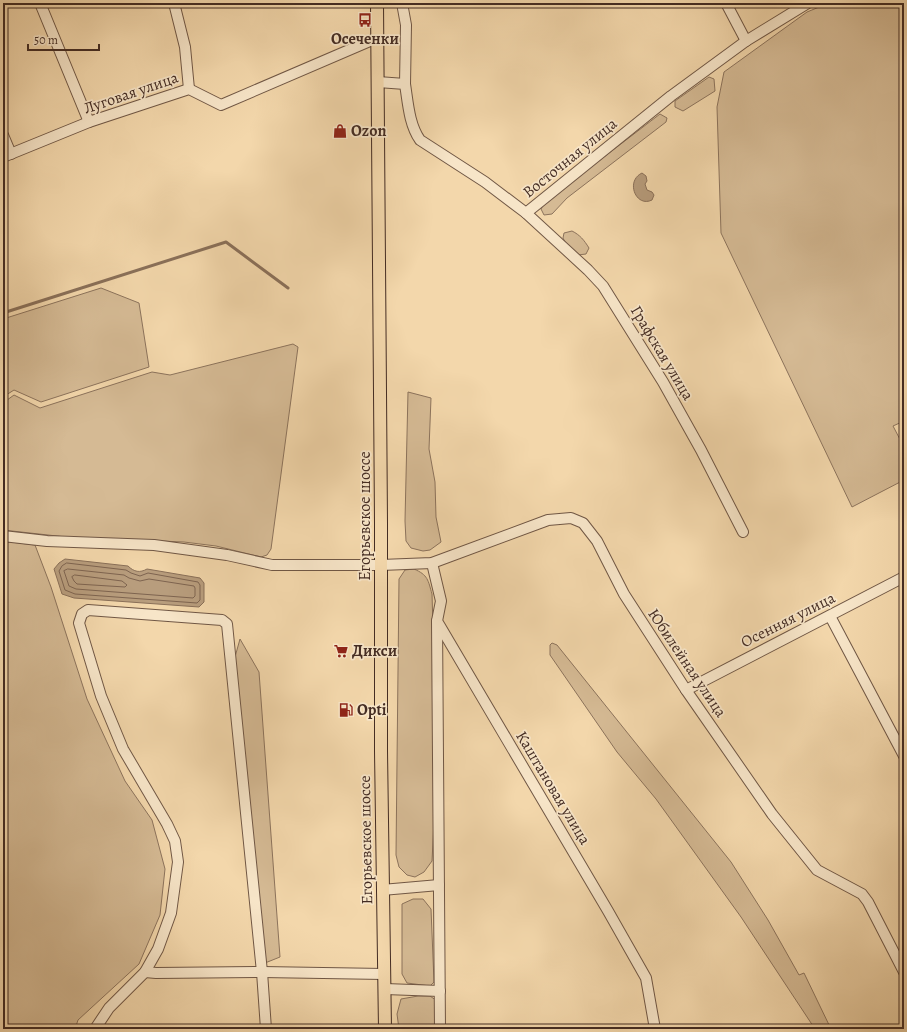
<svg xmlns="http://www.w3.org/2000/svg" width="907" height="1032" viewBox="0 0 907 1032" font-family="Alegreya,serif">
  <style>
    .green { fill: #d5ba94; stroke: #8c735c }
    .water { fill: #b89d7d; stroke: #8a7059 }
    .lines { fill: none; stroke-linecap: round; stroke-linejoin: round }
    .shore { stroke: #7e6450; stroke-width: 1 }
    .stream { stroke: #8a7059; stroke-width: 3 }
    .minor-casing { stroke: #705745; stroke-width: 12 }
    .major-casing { stroke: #442c23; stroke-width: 14 }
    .minor { stroke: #f7e5c8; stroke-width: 10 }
    .major { stroke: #f3d7ab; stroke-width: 12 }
    .labels { text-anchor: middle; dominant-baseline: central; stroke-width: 3.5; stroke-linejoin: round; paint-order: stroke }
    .poi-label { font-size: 16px; font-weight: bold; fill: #442c23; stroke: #f7e5c8; text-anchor: start }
    .street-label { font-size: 16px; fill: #442c23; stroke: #f7e5c8 }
  </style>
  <rect width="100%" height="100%" fill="#f3d7ab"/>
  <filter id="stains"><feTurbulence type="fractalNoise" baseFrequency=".005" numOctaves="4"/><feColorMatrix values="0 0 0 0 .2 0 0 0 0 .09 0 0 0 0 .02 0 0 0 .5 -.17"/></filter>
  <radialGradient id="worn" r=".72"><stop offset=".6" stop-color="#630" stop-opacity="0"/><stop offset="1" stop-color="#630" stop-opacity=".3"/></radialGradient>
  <g class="green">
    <polygon points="829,3 904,3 904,421 893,426 904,447 904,480 852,507 721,233 717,107 724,72 807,12"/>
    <polygon points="709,77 714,79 715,91 683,111 675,107 675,101"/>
    <polygon points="660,114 667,118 666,122 567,198 552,214 544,215 541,209 545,202"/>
    <path d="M572 231C580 235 584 240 589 248L586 254 578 255 566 244 563 238 564 233Z"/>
    <polygon points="101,288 139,303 149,367 41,402 14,390 3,397 3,319"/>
    <polygon points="293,344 298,347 271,549 267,555 261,557 216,546 184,542 66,537 3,530 3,403 14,395 40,408 152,372 170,375"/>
    <polygon points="408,392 431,398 429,449 435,482 436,517 441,542 430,550 423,551 411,548 406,541 405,521"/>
    <polygon points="3,541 35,545 51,587 87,699 125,781 152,820 165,869 160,915 139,964 78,1020 75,1029 3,1029"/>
    <path d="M414 569C428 575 428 580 432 594L437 761 432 861 424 872 415 877 407 875 399 867 396 855 399 579 405 570Z"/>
    <polygon points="240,639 259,672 280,957 265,963 235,657"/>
    <polygon points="552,643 557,645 731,862 768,920 799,975 804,973 831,1029 815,1029 741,917 656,799 617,752 550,655 550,645"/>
    <polygon points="413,899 423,899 431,909 434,982 430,986 407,983 402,974 402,904"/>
    <polygon points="418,996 430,996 437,1001 436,1029 399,1029 397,1014 401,999"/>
  </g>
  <g class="water">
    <path d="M642 173 646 176 647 181 645 184 647 190 652 192 654 195 652 200C636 208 625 181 642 173Z"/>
    <path d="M65 559 128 566C134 572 140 573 147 569L200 578 204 583V602L199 607 74 598 62 594 54 569 59 563Z"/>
  </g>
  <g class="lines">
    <g class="shore">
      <polygon points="67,563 126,570 131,573 140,576 148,573 198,582 200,585 200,600 197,603 75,594 65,590 59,571 62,566"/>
      <polygon points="68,569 124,575 129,578 140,581 149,579 194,586 195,588 195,596 193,598 76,589 69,586 64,571"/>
      <polygon points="75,575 122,581 127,585 125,587 77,584 74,581 72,577"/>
    </g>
    <polyline class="stream" points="3,313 226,242 288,288"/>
    <defs>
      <g id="minor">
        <polyline points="40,3 89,122"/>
        <polyline points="174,3 185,47 189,89"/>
        <polyline points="402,3 406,25 405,84"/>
        <polyline points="726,3 746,41"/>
        <path d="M378 82 405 84C408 103 409 124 420 140L485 182 526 213 588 270 603 286 663 382 701 450 743 532"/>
        <polyline points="3,135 11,154"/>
        <polyline points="3,157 89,122 189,89 221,105 377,38"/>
        <polyline points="526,213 671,96 746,41 808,3"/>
        <polyline points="3,536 47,541 154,545 227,555 272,565 381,565 432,563 548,520 571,518 583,523 597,541 624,594 686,690 772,814 817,870 862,894 868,902 904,972"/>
        <polyline points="432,563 441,601 437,621 608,911 646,978 655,1029"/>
        <polyline points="830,616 904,756"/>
        <polyline points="437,621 440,1029"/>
        <polyline points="686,690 904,577"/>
        <polyline points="382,890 439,885"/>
        <polyline points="145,972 156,973 262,972 384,974"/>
        <polyline points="385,989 440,991"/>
        <polyline points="95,1029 109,1008 145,972 158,949 171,913 178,862 175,841 167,824 123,749 101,696 79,623 82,614 88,610 222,620 227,624 262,972 266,1029"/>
      </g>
      <polyline id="major" points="377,3 381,523 381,751 385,1029"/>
    </defs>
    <use href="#minor" class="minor-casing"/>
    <use href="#major" class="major-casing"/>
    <use href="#minor" class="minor"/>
    <use href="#major" class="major"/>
  </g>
  <defs>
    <symbol id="bus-bare" viewBox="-9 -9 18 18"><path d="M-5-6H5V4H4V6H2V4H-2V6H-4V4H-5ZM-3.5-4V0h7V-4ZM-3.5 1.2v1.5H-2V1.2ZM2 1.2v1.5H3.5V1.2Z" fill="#8f2418" stroke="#f7e5c8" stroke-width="2.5" paint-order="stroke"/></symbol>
    <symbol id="shop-bare" viewBox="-9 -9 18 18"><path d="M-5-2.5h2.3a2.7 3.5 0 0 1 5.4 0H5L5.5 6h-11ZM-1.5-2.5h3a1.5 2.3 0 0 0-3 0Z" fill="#8f2418" stroke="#f7e5c8" stroke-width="2.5" paint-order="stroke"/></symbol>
    <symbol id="supermarket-bare" viewBox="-9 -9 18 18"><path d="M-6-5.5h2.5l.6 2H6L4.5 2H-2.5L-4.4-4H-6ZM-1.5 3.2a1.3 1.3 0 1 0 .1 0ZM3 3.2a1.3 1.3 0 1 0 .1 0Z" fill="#8f2418" stroke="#f7e5c8" stroke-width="2.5" paint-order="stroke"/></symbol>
    <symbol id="fuel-bare" viewBox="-9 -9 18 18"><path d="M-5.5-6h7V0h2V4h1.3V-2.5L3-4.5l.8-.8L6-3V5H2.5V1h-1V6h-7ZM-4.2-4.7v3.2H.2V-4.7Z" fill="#8f2418" stroke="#f7e5c8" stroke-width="2.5" paint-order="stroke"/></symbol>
  </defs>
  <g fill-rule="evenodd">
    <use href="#bus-bare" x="355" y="10" width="20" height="20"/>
    <use href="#shop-bare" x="330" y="121" width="20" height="20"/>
    <use href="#supermarket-bare" x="331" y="641" width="20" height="20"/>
    <use href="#fuel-bare" x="336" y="700" width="20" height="20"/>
  </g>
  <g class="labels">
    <g class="poi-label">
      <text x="365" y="39" text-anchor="middle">Осеченки</text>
      <text x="351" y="131">Ozon</text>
      <text x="352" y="651">Дикси</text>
      <text x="357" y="710">Opti</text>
    </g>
    <g class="street-label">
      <text transform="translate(131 93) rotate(-19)">Луговая улица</text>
      <text transform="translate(570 158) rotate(-39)">Восточная улица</text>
      <text transform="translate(662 353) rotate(59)">Графская улица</text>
      <text transform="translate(365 516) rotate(-90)">Егорьевское шоссе</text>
      <text transform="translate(788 620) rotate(-27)">Осенняя улица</text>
      <text transform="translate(687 663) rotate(56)">Юбилейная улица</text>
      <text transform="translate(553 788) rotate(59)">Каштановая улица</text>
      <text transform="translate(366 840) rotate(-91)">Егорьевское шоссе</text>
    </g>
  </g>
  <rect width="907" height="1032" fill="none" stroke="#f3d7ab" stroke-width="16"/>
  <rect x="4" y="4" width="899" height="1024" fill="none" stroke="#442c23" stroke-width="2"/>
  <rect x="8" y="8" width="891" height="1016" fill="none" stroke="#442c23"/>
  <path d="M28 44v6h71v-6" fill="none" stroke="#442c23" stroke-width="2"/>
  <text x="34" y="44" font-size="12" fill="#442c23" stroke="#f7e5c8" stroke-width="3" paint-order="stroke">50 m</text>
  <rect width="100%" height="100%" filter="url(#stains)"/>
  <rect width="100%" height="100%" fill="url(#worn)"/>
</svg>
